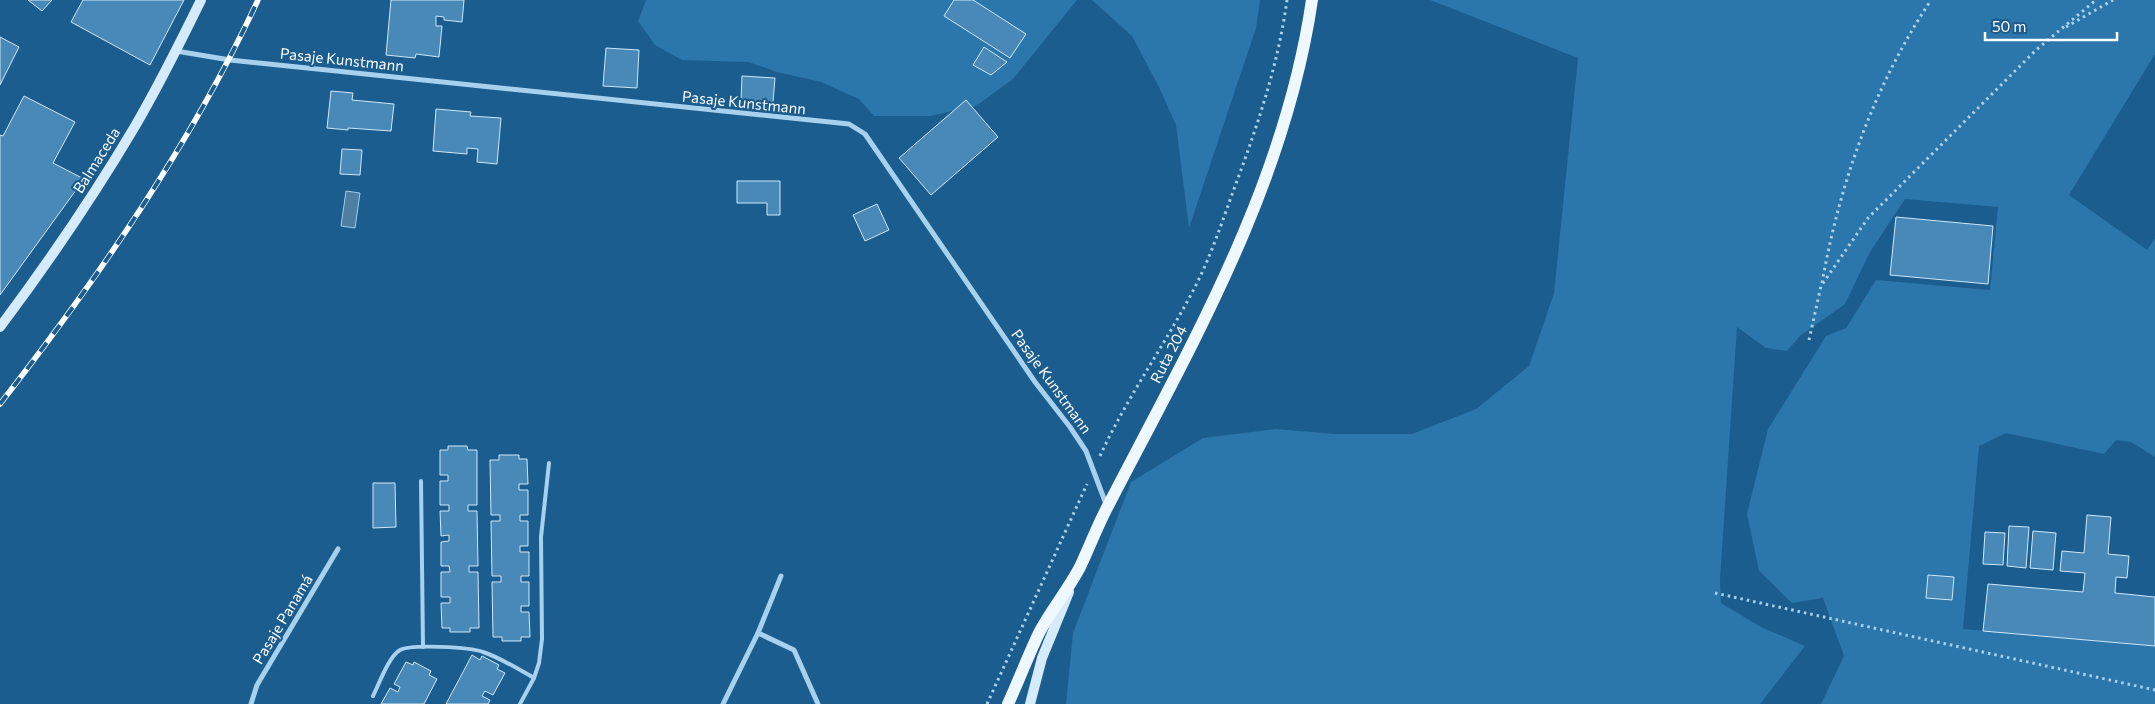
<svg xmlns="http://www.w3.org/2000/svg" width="2155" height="704" viewBox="0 0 2155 704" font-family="Commissioner,sans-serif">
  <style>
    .green { fill: #2b76aa }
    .water { fill: #4f7ea0; stroke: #9bcef0 }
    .building { fill: #4889b8; stroke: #cee8fa }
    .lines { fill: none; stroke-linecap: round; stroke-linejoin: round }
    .path { stroke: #a8d1ee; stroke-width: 3; stroke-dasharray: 2.5 4; stroke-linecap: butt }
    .lane { stroke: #a8d1ee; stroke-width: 4 }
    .street { stroke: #a8d1ee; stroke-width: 5 }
    .secondary { stroke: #d5eafa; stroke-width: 10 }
    .primary { stroke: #eff7ff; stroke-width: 12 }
    .rail-casing { stroke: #fff; stroke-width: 5.5 }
    .rail { stroke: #1b5d8e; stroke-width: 4; stroke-dasharray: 11; stroke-linecap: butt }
    .labels { text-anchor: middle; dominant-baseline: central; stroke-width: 4.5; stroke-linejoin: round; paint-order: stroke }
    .street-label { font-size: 15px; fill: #fff; stroke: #1b5d8e }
  </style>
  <rect width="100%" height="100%" fill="#1b5d8e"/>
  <g class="green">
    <polygon points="646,0 1077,0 1013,79 976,106 930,116 874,116 859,99 821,82 777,72 748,62 682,60 655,45 638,21"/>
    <polygon points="1092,0 1260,0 1256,28 1189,228 1176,125 1159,87 1132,36"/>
    <polygon points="1430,0 2155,0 2155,54 2069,195 2147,250 2155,238 2155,457 2131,442 2116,440 2104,454 2006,433 1979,446 1963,629 2155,646 2155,704 1821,704 1844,656 1823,598 1792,603 1759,571 1747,514 1768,429 1826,336 1846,328 1876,280 1990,290 1998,207 1905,199 1870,252 1845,304 1800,336 1787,351 1766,348 1737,327 1720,579 1721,603 1761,627 1805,646 1760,704 1066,704 1073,633 1131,482 1203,438 1276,429 1335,434 1412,434 1476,409 1529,366 1554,293 1578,58"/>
  </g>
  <polygon class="water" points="346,191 360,193 355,228 341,226"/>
  <g class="building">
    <polygon points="28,0 52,0 42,11"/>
    <polygon points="83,0 184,0 150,65 71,22"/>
    <polygon points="391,0 464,0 462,22 444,20 444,17 436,16 436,26 442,26 439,57 416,54 415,58 386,55"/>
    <polygon points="954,0 973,0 1026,34 1010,58 944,16"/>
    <polygon points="0,37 19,47 0,85"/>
    <polygon points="984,47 1007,62 991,75 973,65"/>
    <polygon points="606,48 639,50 637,88 603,86"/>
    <polygon points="742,76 775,78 773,102 741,100"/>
    <polygon points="331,91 353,93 352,100 394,104 391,131 348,128 348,130 327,128"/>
    <polygon points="24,96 75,122 53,163 84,179 0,295 0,135 3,136"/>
    <polygon points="966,100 998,137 931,195 899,158"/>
    <polygon points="436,109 471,112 470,116 501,118 497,164 477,162 478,149 467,148 467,154 433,151"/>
    <polygon points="342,149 362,150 360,175 340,174"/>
    <polygon points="737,181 780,181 780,215 767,215 767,203 737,203"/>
    <polygon points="877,204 889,230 865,241 853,215"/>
    <polygon points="1896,217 1993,226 1988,284 1890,275"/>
    <polygon points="448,446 467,446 468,450 477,450 477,505 468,505 468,511 477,511 478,566 469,566 469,572 478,572 479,628 470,628 470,632 450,632 450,628 442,628 441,603 450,603 450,597 441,597 441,572 450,572 449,566 441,566 441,542 449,541 449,535 441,536 440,511 449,511 449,505 440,505 440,481 448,481 448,475 440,475 440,450 448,450"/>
    <polygon points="499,455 519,455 519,459 527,459 528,484 519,484 519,490 528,490 528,515 520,515 520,521 528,521 528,546 520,546 520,552 529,552 529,576 521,576 521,582 529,582 529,606 521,606 521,612 529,612 530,637 521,637 521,641 502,641 502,637 493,637 492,582 501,582 501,576 492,576 491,521 500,521 500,515 491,515 490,460 499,460"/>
    <polygon points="373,483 395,483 396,527 373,528"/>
    <polygon points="2087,515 2111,517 2108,554 2129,556 2127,578 2116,577 2115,593 2155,597 2155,646 1983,631 1988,584 2083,592 2085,573 2060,571 2062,551 2084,553"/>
    <polygon points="2009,526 2029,527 2026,568 2007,566"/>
    <polygon points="2033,531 2056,533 2053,570 2030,568"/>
    <polygon points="1985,532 2005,533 2003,565 1983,564"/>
    <polygon points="1928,575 1954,577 1952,600 1926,598"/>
    <polygon points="472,655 480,660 482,656 499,665 497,669 505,673 493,695 485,691 482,696 490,700 488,704 446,704"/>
    <polygon points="406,662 413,665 414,662 431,671 429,675 437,679 424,704 381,704 390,688 398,692 400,687 394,684"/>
  </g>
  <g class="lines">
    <g class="path">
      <polyline points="2066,27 2113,0"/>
      <path d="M1822 283C1840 182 1874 86 1931 0"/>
      <polyline points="1809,340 1821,286 1868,218 2036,50 2096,0"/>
      <path d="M1100 456C1127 397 1165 345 1195 287 1211 256 1222 222 1234 189 1257 127 1278 66 1287 0"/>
      <polyline points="1715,593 2155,690"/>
      <polyline points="987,704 1087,484"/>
    </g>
    <g class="lane">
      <polyline points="421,481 423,647"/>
      <path d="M373 696C379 684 389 656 400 650 411 644 470 647 483 652 501 658 518 669 534 678"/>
      <polyline points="520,704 534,678 539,663 542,639 541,537 549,463"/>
    </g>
    <g class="street">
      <polyline points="176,51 230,60 849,124 865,134 1035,382 1070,427 1086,451 1106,504"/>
      <polyline points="758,633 794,650 818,704"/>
      <polyline points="251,704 257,685 338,549"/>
      <polyline points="723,704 758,633 781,576"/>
    </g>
    <g class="secondary">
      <path d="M0 327C48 263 93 197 134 128 158 87 180 43 201 0"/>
      <polyline points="1030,704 1042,658 1069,592"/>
    </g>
    <path class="primary" d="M1008 704C1019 680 1028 656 1039 633 1051 610 1068 590 1080 567 1090 546 1098 524 1109 504 1193 342 1285 184 1312 0"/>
    <defs>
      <path id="rail" d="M0 404C98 278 190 146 258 0"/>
    </defs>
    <use href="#rail" class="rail-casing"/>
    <use href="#rail" class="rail"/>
  </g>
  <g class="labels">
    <g class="street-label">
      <text transform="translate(342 59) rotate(6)">Pasaje Kunstmann</text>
      <text transform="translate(744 102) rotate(6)">Pasaje Kunstmann</text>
      <text transform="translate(96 160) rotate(-58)">Balmaceda</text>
      <text transform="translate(1168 354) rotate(-63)">Ruta 204</text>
      <text transform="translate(1052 381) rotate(54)">Pasaje Kunstmann</text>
      <text transform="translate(282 619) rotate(-59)">Pasaje Panamá</text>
    </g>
  </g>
  <path d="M1985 32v8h132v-8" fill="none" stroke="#ffffff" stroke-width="2.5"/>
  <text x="1992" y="32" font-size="15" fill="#ffffff" stroke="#1b5d8e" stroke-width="4" paint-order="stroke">50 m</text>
</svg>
